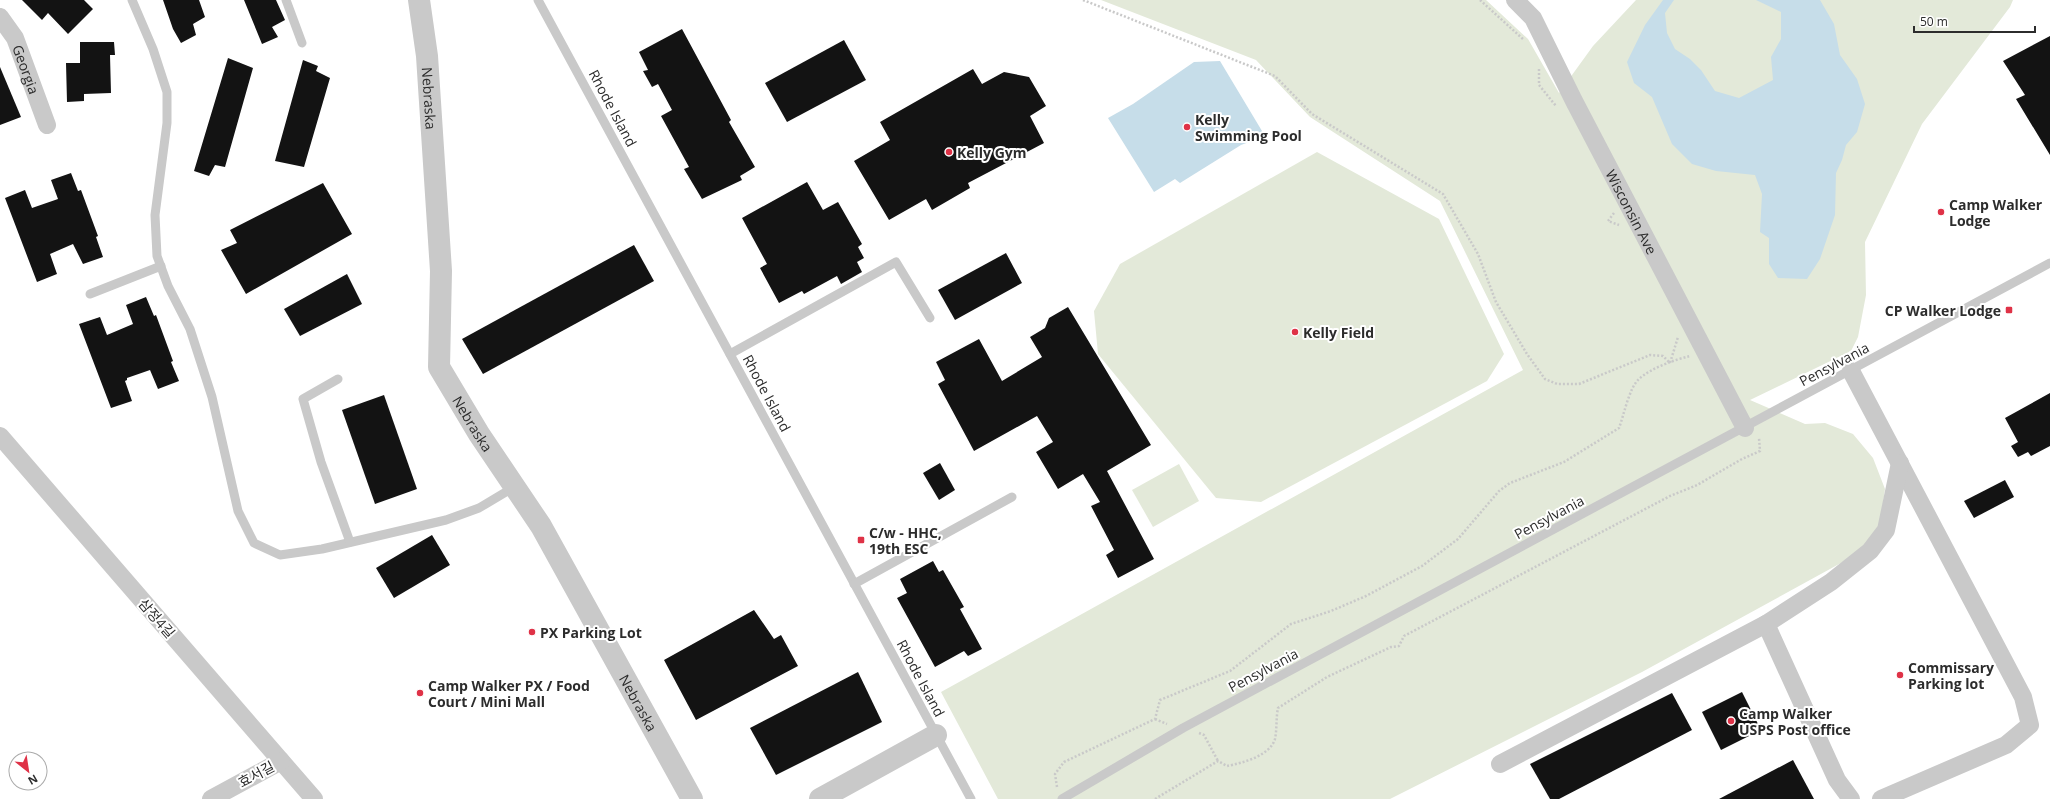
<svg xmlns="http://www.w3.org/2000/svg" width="2050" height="799" viewBox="0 0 2050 799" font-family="'Open Sans','Noto Sans KR',sans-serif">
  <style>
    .green { fill: #e3e9d9 }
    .water { fill: #c6dde9 }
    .building { fill: #131313 }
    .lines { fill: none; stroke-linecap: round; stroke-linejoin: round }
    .path { stroke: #c9c9c9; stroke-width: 2.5; stroke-dasharray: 2 2; stroke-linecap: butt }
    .service { stroke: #c9c9c9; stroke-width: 9 }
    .minor { stroke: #c9c9c9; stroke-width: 18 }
    .tertiary { stroke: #c9c9c9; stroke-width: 22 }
    .poi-dot { fill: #df3247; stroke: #fff; stroke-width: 1.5 }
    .labels { text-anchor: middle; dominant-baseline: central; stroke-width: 4; stroke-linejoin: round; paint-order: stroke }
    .street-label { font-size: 14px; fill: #2c2c2c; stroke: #fff }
    .poi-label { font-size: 14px; font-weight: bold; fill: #2c2c2c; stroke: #fff; text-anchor: start }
  </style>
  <rect width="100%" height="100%" fill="#fff"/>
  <g class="green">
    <polygon points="1101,0 1486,0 1528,39 1559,93 1593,46 1636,0 2013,0 2010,7 1922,124 1865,242 1866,295 1858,337 1851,351 1750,400 1805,424 1825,423 1853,434 1873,458 1885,489 1880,525 1861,552 1642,672 1390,799 998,799 941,692 1523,370 1440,201 1310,117 1256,60"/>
    <polygon points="1317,152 1439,219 1504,354 1487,381 1261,502 1216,498 1098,354 1094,311 1120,264"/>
    <polygon points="1179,464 1199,501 1153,527 1132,490"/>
  </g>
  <g class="water">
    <polygon points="1663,0 1674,0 1665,13 1667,33 1675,49 1690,59 1701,70 1715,91 1739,98 1773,80 1771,57 1781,39 1781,12 1756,0 1820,0 1834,24 1840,55 1857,79 1865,104 1857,132 1846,145 1842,160 1836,173 1835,215 1820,259 1807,279 1778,278 1769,264 1769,238 1760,232 1762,194 1755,175 1716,171 1692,164 1672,144 1652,97 1634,83 1627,62 1645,25"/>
    <polygon points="1220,61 1265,136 1241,145 1180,183 1175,179 1154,192 1108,118 1133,104 1194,62"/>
  </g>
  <g class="building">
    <polygon points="22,0 84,0 93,9 68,34 48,13 42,20"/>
    <polygon points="163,0 199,0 205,17 193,24 196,35 181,43 173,29"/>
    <polygon points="244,0 276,0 285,20 272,27 278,37 262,44"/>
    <polygon points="682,29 731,120 729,122 755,167 740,176 742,180 702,199 684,169 689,167 661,116 672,110 658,84 652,87 643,71 648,70 639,52"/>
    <polygon points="2050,36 2050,155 2016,99 2025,95 2003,61"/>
    <polygon points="844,40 866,80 787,122 765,83"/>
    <polygon points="80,42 114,42 115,55 110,55 111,93 84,94 84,101 67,102 66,63 80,63"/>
    <polygon points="228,58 253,68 225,167 215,165 209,176 194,171"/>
    <polygon points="303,60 318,66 316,71 330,78 304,167 275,161"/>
    <polygon points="0,67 21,117 0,125"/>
    <polygon points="973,69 982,84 1004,72 1029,77 1046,106 1030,116 1044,143 968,183 970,188 932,210 926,199 889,220 854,161 890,140 880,122"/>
    <polygon points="71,173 78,191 81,190 98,236 96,237 103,257 83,264 73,244 50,254 57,274 37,282 5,198 25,190 32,208 58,199 51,180"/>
    <polygon points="807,182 823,210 838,202 862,244 858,247 864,258 857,262 862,272 841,284 837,276 804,294 802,291 779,303 760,268 767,264 742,218"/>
    <polygon points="323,183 352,234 246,294 221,250 237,243 230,230"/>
    <polygon points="634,245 654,281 483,374 462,339"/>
    <polygon points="1006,253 1022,283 955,320 938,290"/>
    <polygon points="347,274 362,304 300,336 284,309"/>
    <polygon points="146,297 154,316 156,315 173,361 171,362 179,381 158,389 150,370 127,378 127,380 125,381 132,401 111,408 79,324 100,317 107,335 133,324 126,305"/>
    <polygon points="1068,307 1151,445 1107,471 1154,559 1118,578 1106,555 1114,550 1091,506 1100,502 1083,474 1058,489 1036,452 1053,442 1037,416 974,451 938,384 945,380 936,362 979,339 1002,381 1042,357 1030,337 1045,328 1049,318"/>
    <polygon points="2050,393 2050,446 2031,456 2028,452 2018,457 2011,446 2018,442 2005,418"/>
    <polygon points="384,395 417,489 375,504 342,410"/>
    <polygon points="940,463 955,490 939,500 923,473"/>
    <polygon points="2005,480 2014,497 1974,518 1964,501"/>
    <polygon points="432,535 450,565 394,598 376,568"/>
    <polygon points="933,561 939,572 943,570 964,607 960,609 982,649 968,656 964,651 935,667 897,598 907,593 900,579"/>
    <polygon points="754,610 774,639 781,635 798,666 696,720 664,660"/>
    <polygon points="858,672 882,722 776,775 750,728"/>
    <polygon points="1742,692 1761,730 1721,750 1702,712"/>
    <polygon points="1672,693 1692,730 1559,799 1550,799 1530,764"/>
    <polygon points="1793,760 1814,799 1719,799"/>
  </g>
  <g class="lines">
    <g class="path">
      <polyline points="1083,0 1275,76 1312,114 1443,194 1478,254 1496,302 1527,354 1545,379 1557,384 1579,384 1650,355 1663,356 1670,363 1678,337"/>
      <polyline points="1480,0 1524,40"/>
      <polyline points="1539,69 1539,85 1556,106"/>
      <polyline points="1614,213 1608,221 1619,225"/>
      <polyline points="1155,719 1167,724"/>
      <polyline points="1199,733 1204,735 1218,761"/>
      <path d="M1057 787 1055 774 1064 762 1155 719 1160 700 1230 671 1291 624 1331 611 1366 596 1422 566 1458 539 1499 491 1510 483 1564 462 1619 428C1624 415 1629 388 1639 379 1651 368 1674 360 1690 356"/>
      <path d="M1155 799 1218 761 1227 766C1242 763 1270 756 1275 739 1277 730 1276 717 1278 708L1327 677 1391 647 1399 646 1404 636 1670 496 1697 485 1742 459 1760 451 1759 438"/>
    </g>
    <g class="service">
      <polyline points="132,0 153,49 167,92 167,123 155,215 157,256 168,286 190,329 212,397 238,511 254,543 280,555 322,549 446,520 479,508 514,487"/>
      <polyline points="286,0 302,43"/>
      <polyline points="538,0 971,799"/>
      <polyline points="90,294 161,266"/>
      <polyline points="730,354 896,262 930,318"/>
      <polyline points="338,379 303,399 321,462 350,542"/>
      <polyline points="854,584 1012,497"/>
      <polyline points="1062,799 1183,728 2050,263"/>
    </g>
    <g class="minor">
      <path id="s1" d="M1515 0 1533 18 1574 101 1745 428"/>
      <path id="s2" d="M0 17 15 38 47 125"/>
      <polyline points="1851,371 2023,697 2030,725 2006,745 1881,799"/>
      <polyline points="0,436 314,799"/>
      <polyline points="1766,624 1837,780 1851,799"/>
      <polyline points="1500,764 1766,624 1831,582 1870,551 1886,530 1900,463"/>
      <polyline points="211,799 281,761"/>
    </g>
    <g class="tertiary">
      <path id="s3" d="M419 0 427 56 441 271 439 367 479 434 541 526 692 799"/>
      <polyline points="820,799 936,735"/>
    </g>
  </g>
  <g class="poi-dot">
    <circle cx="1187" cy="127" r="4"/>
    <circle cx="949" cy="152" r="4"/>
    <circle cx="1941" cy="212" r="4"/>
    <rect x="2005" y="306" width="8" height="8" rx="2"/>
    <circle cx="1295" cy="332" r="4"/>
    <rect x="857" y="536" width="8" height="8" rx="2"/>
    <circle cx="532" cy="632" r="4"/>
    <circle cx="1900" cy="675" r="4"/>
    <circle cx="420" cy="693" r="4"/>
    <circle cx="1731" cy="721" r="4"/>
  </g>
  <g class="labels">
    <g class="street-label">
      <text stroke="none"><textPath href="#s2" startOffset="59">Georgia</textPath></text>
      <text stroke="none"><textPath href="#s3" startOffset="99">Nebraska</textPath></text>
      <text transform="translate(613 108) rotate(62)">Rhode Island</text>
      <text stroke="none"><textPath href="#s1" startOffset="243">Wisconsin Ave</textPath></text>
      <text transform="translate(1834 364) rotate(-28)">Pensylvania</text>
      <text transform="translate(767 393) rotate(62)">Rhode Island</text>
      <text stroke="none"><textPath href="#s3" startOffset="434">Nebraska</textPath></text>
      <text transform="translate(1549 517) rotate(-28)">Pensylvania</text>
      <text transform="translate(157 618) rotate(49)">삼정4길</text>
      <text transform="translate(1263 670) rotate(-28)">Pensylvania</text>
      <text transform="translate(921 678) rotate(62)">Rhode Island</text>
      <text stroke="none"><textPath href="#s3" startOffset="759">Nebraska</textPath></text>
      <text transform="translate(256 774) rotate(-28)">효서길</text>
    </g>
    <g class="poi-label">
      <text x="1195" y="119">Kelly<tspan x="1195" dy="16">Swimming Pool</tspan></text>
      <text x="957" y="152">Kelly Gym</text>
      <text x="1949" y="204">Camp Walker<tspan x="1949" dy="16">Lodge</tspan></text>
      <text x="2001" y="310" text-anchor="end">CP Walker Lodge</text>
      <text x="1303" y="332">Kelly Field</text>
      <text x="869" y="532">C/w - HHC,<tspan x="869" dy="16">19th ESC</tspan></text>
      <text x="540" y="632">PX Parking Lot</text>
      <text x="1908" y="667">Commissary<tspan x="1908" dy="16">Parking lot</tspan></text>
      <text x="428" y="685">Camp Walker PX / Food<tspan x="428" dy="16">Court / Mini Mall</tspan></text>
      <text x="1739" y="713">Camp Walker<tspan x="1739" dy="16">USPS Post office</tspan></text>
    </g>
  </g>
  <g transform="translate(28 771) rotate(150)"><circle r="19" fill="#ffffff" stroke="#ababab"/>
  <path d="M0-3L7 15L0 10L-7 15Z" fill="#df3247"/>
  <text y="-6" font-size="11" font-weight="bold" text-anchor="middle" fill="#2c2c2c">N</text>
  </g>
  <path d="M1914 26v6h121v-6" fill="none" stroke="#2c2c2c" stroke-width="2"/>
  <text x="1920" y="26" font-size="12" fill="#2c2c2c" stroke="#ffffff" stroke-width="3" paint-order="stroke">50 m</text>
</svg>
